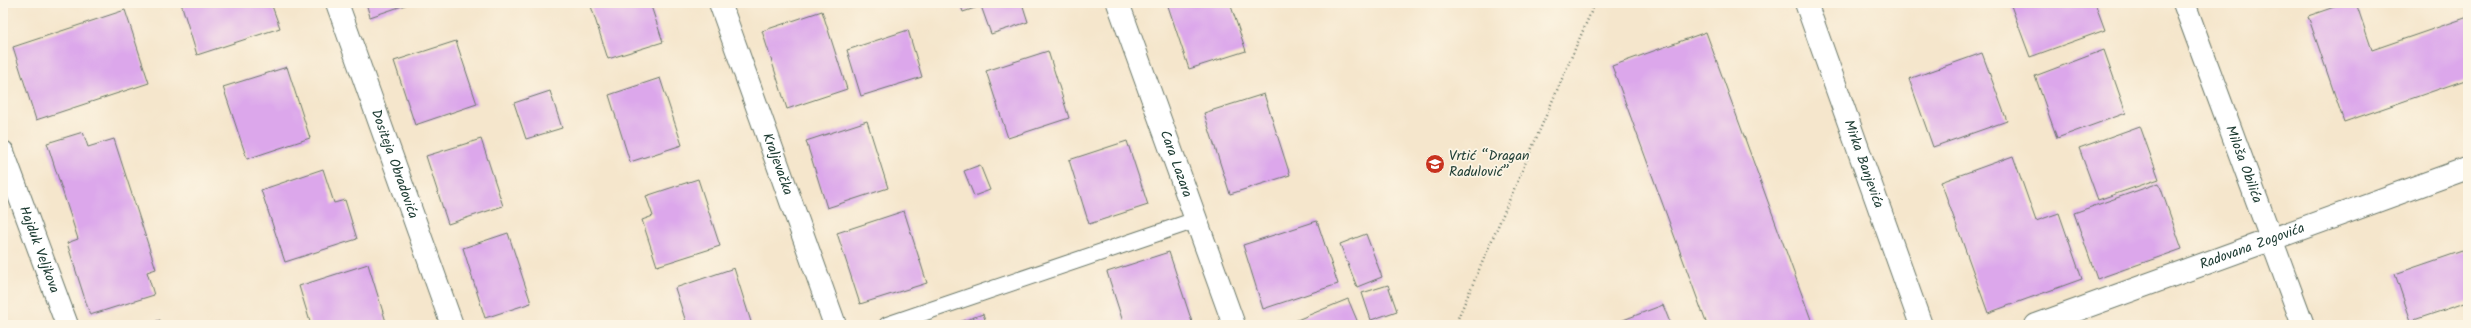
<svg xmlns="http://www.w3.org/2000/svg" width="2471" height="328" viewBox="0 0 2471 328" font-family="Kalam,sans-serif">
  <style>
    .building { fill: #dca7eb }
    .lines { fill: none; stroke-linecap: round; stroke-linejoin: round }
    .lane-casing { stroke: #6a7869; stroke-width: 18 }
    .street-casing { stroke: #6a7869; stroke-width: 24 }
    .path { stroke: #6a7869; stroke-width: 2.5; stroke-dasharray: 1 3; stroke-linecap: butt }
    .lane { stroke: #fff; stroke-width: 16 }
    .street { stroke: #fff; stroke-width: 22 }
    .labels { text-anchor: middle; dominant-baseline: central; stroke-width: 3.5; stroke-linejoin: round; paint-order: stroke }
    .poi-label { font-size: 14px; fill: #1f3d34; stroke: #fcf5e5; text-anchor: start }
    .street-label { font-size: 14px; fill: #1f3d34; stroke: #fcf5e5 }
  </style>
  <rect width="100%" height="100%" fill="#fcf5e5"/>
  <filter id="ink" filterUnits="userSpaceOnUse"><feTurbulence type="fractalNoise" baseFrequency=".025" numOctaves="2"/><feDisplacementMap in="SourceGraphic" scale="8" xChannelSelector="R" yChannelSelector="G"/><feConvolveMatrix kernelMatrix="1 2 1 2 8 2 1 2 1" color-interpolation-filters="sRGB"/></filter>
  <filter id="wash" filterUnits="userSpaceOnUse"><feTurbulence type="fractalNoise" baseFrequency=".012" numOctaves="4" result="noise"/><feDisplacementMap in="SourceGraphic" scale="16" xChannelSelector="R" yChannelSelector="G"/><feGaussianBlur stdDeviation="0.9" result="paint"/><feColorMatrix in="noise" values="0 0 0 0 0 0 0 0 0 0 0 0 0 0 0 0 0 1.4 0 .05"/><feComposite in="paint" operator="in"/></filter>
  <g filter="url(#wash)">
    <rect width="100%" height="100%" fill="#f5e6cc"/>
    <g id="blocks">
      <g class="building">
        <polygon points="181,3 271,3 280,28 197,55"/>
        <polygon points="366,3 411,3 370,17"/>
        <polygon points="590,3 650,3 663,42 608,59"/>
        <polygon points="960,3 1022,3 1028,22 991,34 981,6 963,12"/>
        <polygon points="1167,3 1230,3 1246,51 1189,69"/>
        <polygon points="2010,3 2095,3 2105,30 2030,57"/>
        <polygon points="2346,3 2356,3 2372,50 2468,17 2468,79 2344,122 2308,16"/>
        <polygon points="125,10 149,83 36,120 13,47"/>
        <polygon points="822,11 847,89 787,109 762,31"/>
        <polygon points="908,30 922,77 861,96 847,50"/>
        <polygon points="1706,32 1813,325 1707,325 1612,66"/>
        <polygon points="456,41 477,104 415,125 394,61"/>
        <polygon points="2104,50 2126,113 2057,138 2035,76"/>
        <polygon points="1048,51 1069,118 1008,138 986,71"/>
        <polygon points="1982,53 2007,121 1933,147 1909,79"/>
        <polygon points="287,67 310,138 247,159 223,87"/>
        <polygon points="660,78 682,145 630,162 609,95"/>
        <polygon points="550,91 562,128 526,139 514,103"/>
        <polygon points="1264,94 1290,175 1230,194 1204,113"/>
        <polygon points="867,121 888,188 827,208 806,141"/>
        <polygon points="2140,126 2159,179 2098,200 2079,148"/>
        <polygon points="83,132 88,147 114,139 156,269 147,272 154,295 90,315 67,243 78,239 47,143"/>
        <polygon points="481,139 503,206 448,224 426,156"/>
        <polygon points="1127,141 1148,205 1089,224 1069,160"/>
        <polygon points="2013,156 2036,221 2059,213 2082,279 1988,313 1941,182"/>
        <polygon points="980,165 990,190 974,196 964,171"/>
        <polygon points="323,169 334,203 345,200 357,239 285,262 261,190"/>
        <polygon points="698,179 720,246 657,266 642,220 653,216 646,196"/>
        <polygon points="2159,183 2182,249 2097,279 2074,213"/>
        <polygon points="904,211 927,283 860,304 837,233"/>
        <polygon points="1317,221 1338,284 1263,309 1243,245"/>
        <polygon points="508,233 531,303 485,318 463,248"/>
        <polygon points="1366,234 1382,277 1357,287 1340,244"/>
        <polygon points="2468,249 2468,302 2411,321 2395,274"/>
        <polygon points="1169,252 1193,325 1124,325 1107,272"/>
        <polygon points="368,264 387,325 311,325 299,286"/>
        <polygon points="734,268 752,325 687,325 675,288"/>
        <polygon points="1388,285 1397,311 1371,320 1362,293"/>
        <polygon points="1348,299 1359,325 1285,325"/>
        <polygon points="1663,305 1671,325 1610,325"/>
        <polygon points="983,314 987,325 951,325"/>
        <polygon points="160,320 162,325 145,325"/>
      </g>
    </g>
  </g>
  <g filter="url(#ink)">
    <use href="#blocks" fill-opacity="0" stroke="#6a7869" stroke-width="1"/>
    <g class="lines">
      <defs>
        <polyline id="lane" points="887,325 1196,220"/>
        <g id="street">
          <path id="s1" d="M337 3 452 325"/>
          <path id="s2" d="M720 3 835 325"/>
          <path id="s3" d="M1118 3 1234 325"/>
          <path id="s4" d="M1806 3 1921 325"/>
          <path id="s5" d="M2184 3 2303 325"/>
          <path id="s6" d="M3 152 67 325"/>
          <path id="s7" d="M2036 325 2468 168"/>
        </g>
      </defs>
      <use href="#lane" class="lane-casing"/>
      <use href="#street" class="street-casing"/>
      <polyline class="path" points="1455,325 1595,3"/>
      <use href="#lane" class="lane"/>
      <use href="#street" class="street"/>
    </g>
  </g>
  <defs>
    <symbol id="school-disc" viewBox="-11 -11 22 22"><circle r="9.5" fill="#c8321e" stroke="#fcf5e5"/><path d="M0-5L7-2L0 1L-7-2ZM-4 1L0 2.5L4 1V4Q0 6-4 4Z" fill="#fff"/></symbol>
  </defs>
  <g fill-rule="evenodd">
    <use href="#school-disc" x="1424" y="153" width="22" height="22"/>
  </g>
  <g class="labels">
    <g class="poi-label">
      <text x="1449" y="156">Vrtić “Dragan<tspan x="1449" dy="16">Radulović”</tspan></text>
    </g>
    <g class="street-label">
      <text stroke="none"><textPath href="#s1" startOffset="171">Dositeja Obradovića</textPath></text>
      <text stroke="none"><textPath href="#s2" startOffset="171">Kraljevačka</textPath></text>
      <text stroke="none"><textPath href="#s3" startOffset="171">Cara Lazara</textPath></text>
      <text stroke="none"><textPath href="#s4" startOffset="171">Mirka Banjevića</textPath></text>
      <text stroke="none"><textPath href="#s5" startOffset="172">Miloša Obilića</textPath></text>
      <text stroke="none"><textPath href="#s7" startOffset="230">Radovana Zogovića</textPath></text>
      <text stroke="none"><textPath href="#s6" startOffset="104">Hajduk Veljkova</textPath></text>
    </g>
  </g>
  <rect width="2471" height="328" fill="none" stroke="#fcf5e5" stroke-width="16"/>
</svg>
